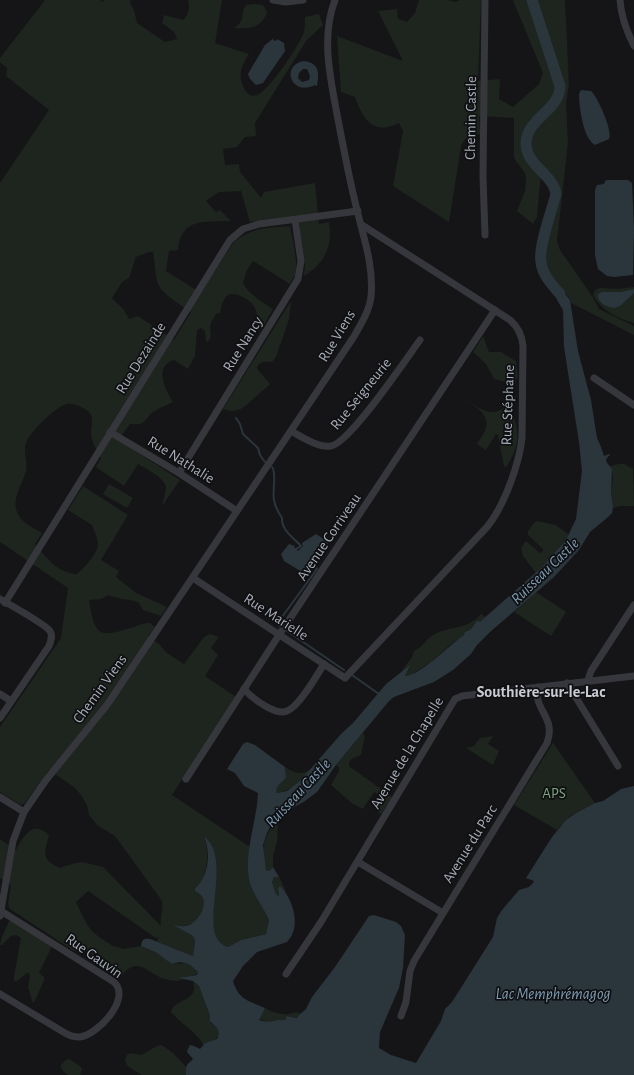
<svg xmlns="http://www.w3.org/2000/svg" width="634" height="1075" viewBox="0 0 634 1075" font-family="'Alegreya Sans',sans-serif">
  <style>
    .green { fill: #1d251e; fill-rule: evenodd }
    .water { fill: #2b353c; fill-rule: evenodd }
    .lines { fill: none; stroke-linecap: round; stroke-linejoin: round }
    .stream { stroke: #2b353c; stroke-width: 2 }
    .river { stroke: #2b353c; stroke-width: 11 }
    .minor { stroke: #36373c; stroke-width: 7 }
    .labels { text-anchor: middle; dominant-baseline: central; stroke-width: 3.5; stroke-linejoin: round; paint-order: stroke }
    .street-label { font-size: 15px; fill: #a7adb8; stroke: #101012 }
    .park-label { font-size: 15px; fill: #7da37e; stroke: #101012 }
    .water-label { font-size: 16px; font-style: italic; fill: #7d9cb4; stroke: #101012 }
    .neighbourhood-label { font-size: 16px; font-weight: bold; fill: #c8cbd4; stroke: #101012 }
  </style>
  <rect width="100%" height="100%" fill="#151517"/>
  <g class="green">
    <path d="M45 0H100L103 2 104 0H131L130 3 134 10 137 23 165 42 177 39 174 32 162 23 164 15 183 20C189 15 190 7 188 0H222L215 43 249 54C246 59 242 65 241 71 239 80 246 102 259 94 272 86 299 46 304 32 305 27 305 21 305 17L319 14 323 25 306 41 255 123 256 136 245 137 237 147 223 149 225 165 239 164 240 172 261 198 264 192 315 183 319 224 329 222C333 246 325 263 304 276L305 266 298 216 250 222 241 191 219 192 206 201 216 212 220 210 231 221C206 222 181 217 178 250L169 251 166 271 201 293 233 243C251 227 267 228 290 226 292 237 299 265 295 275 294 278 291 281 290 284L253 261 247 270 243 283C249 295 263 302 273 309L264 325 257 321C257 316 257 311 255 308 251 300 236 291 228 295 223 298 221 308 220 313L216 314C215 317 212 320 211 323 208 331 215 338 206 342L205 331 201 328 197 330 195 356 188 369 174 360C153 366 166 391 173 402 167 405 159 408 153 412 142 421 148 425 130 424L118 440 180 480 162 506C163 500 166 493 166 487 165 478 145 468 138 464L124 486 96 467 101 458C97 450 91 442 91 433 91 427 94 416 89 412 84 408 74 403 67 404 56 406 29 433 26 443 23 452 28 462 26 471 23 484 10 500 18 514 22 523 34 528 42 533L35 544C47 558 57 573 77 574 84 568 99 552 98 543 97 537 94 530 92 525L68 510 83 486 128 515 101 560 119 571 116 577 136 593 167 607 161 616 143 610 138 602C128 599 117 599 108 595L101 599 89 600C95 639 100 637 134 627 139 625 144 623 150 623L155 627 148 636 159 644 167 653 184 664 204 637 210 634 219 637 211 648 218 655 205 676 236 697 172 795 250 847 248 871 269 920 266 934 241 940 228 947C192 936 236 860 204 836 210 859 208 872 195 891 197 892 199 893 201 894 209 903 199 920 190 924 186 927 180 926 175 926L193 936 195 941 193 956 154 941H157L159 937 156 938 88 891 76 902 83 917 90 929 99 937 113 946 124 949 141 946 157 953 166 960 172 964 185 963 190 965 198 972 197 974 179 979 184 980C177 981 171 981 165 979 147 974 139 955 122 975L82 949 74 951 10 909 8 904 11 885 0 878V839L16 850C21 841 29 824 42 830 45 832 47 832 49 836 44 853 41 860 60 868L72 864 82 862 103 867 161 926C159 916 166 906 160 898L115 836 97 825 89 815 87 805 81 795 74 787 49 770 25 803 21 805 0 792V727L61 638 68 588 0 542V183L49 110 6 76 7 68 0 62V58ZM149 252H153C155 261 155 279 159 286 166 297 181 305 191 312L174 340 138 316 129 319 124 310 112 298 122 282 129 278 136 257Z"/>
    <path d="M419 0H447L455 2 460 0H481L478 81 500 79 499 99 513 107 539 84 543 73 513 0H565L569 84 566 103 568 143 557 241 560 250 592 296 599 309 634 326V335L571 303 570 299 556 283H551C547 278 541 268 541 261 539 242 551 213 556 194V188L541 172 537 217 533 224 517 211 525 191 526 178 525 173 514 158V118L479 116 480 134C469 136 465 136 461 147L449 222 393 186 403 131 399 123C374 136 363 120 355 97L341 92 337 36 403 61 378 11 397 9 398 19 407 22 415 13Z"/>
    <path d="M254 4 263 5 267 12C262 28 249 29 234 28 247 19 239 16 246 5Z"/>
    <path d="M634 287V289L621 292 599 293 601 302C616 313 622 301 634 293V323C618 319 601 310 593 295L595 290 600 288 619 289Z"/>
    <path d="M291 301 289 319 276 357 272 362C266 361 261 361 257 367L258 370 270 384C268 387 264 389 261 392 248 402 242 416 223 409Z"/>
    <polygon points="483,336 489,352 501,352 516,361 518,377 515,381 506,382 494,379 486,364 473,352"/>
    <path d="M463 398C471 402 483 413 493 412 499 412 503 408 508 405 520 429 522 441 507 466L504 467 498 435 496 434 486 450 477 444C480 439 485 433 486 427 490 414 472 404 463 398Z"/>
    <path d="M619 464H624L633 469 634 506H620L613 508C612 503 611 497 611 492 612 484 615 474 610 466Z"/>
    <polygon points="109,484 133,498 127,508 103,494"/>
    <polygon points="537,521 556,525 569,535 559,548 536,573 523,556 521,548 526,541 540,553 543,551 543,549 528,535 528,531 534,523"/>
    <polygon points="536,592 566,612 551,636 514,612"/>
    <path d="M481 614 485 617 480 622H476L471 629 466 631 464 635 451 644 431 662 409 676H405L410 668 401 672 412 657 414 651C423 647 425 640 433 635 448 626 468 630 481 614Z"/>
    <path d="M363 733 365 736 361 755C355 758 349 757 349 766L392 797 381 814 376 811 384 798 374 792 363 809 353 804 331 785 339 771V767L336 765Z"/>
    <polygon points="493,736 488,744 499,751 493,765 466,748 474,746 480,738"/>
    <polygon points="553,743 595,803 570,816 557,830 514,805"/>
    <path d="M285 767C294 773 301 776 311 769 301 781 293 790 277 793L276 788C283 780 288 779 285 767Z"/>
    <path d="M285 813 278 823 277 841 273 856V867L269 871H267C258 846 266 830 285 813Z"/>
    <polygon points="274,877 279,877 288,896 280,886 278,888 279,896 276,894 272,882"/>
    <polygon points="9,921 12,921 52,946 39,973 44,977 44,980 35,1001 33,1003 28,987 30,976 29,973 27,973 17,981 14,981 14,977 21,938 16,935 11,936 2,945 0,945 2,937"/>
    <path d="M193 981 199 986 210 1016 211 1023 217 1028 219 1033C216 1040 215 1041 207 1042L204 1046C197 1032 181 1024 171 1012 173 999 200 1002 193 981Z"/>
    <path d="M265 1008C275 1013 285 1017 296 1012L300 1013 298 1018 287 1016 286 1020C275 1019 270 1024 259 1019Z"/>
    <polygon points="162,1045 174,1054 186,1067 186,1075 142,1075 130,1068 126,1064 125,1059 127,1055 130,1053 141,1055 157,1046"/>
    <polygon points="69,1059 80,1066 82,1069 80,1075 68,1075 63,1071 60,1066 66,1060"/>
  </g>
  <g class="water">
    <polygon points="274,38 273,40 276,41 277,39 284,43 285,51 263,83 256,85 250,79 248,74 265,45"/>
    <path d="M304 61C320 63 319 74 317 86L315 85C291 97 280 65 304 61ZM303 69H307L310 76 309 80 302 82 298 78 299 73Z"/>
    <path d="M581 90 591 91C598 97 613 132 609 139L595 145C583 139 579 106 579 94Z"/>
    <polygon points="607,180 628,180 632,183 634,230 633,275 614,277 607,276 598,269 595,255 595,190 597,185 604,184 605,181"/>
    <path d="M551 283H556L570 300 578 351 591 400 597 438 601 447 604 456 609 454 610 455C602 461 609 464 612 469L611 493 613 508 612 513 607 518 590 532 579 550 554 577 490 632 477 645 471 654 453 670 434 682 394 697 389 701 336 765 317 792 305 801 289 810 270 827 267 833 263 845 266 870 269 871 273 867 279 877H274L272 882 276 894 279 896 278 888 280 886C293 899 302 927 287 942L257 952 243 966 233 981C239 1000 247 1000 265 1008L259 1020C270 1024 275 1019 286 1020V1016L297 1018 299 1015 306 1009 312 997 335 967 369 916 374 915 396 922 401 926 405 935 403 968 399 988 380 1032 379 1048 391 1055 416 1063 441 1021 445 1009 452 1002 493 937 497 918 502 910 519 890 529 887 533 883 534 881 526 878 552 837 566 820 576 813 595 803 603 801 621 789 634 786V1075H186C186 1064 186 1066 193 1059L187 1052 188 1049 190 1045 194 1046 200 1049 205 1043 217 1039 219 1033 217 1028 210 1021V1016L199 986 193 981 178 978 197 975 198 972 190 965 185 963 180 962 172 964 166 960 157 953 141 946C142 939 144 938 150 939L193 956 195 941 193 936 173 925C178 926 185 927 189 925 198 921 209 904 201 895 199 893 197 892 195 891V889C209 874 211 855 204 836 236 861 193 936 228 947L241 940 266 934 269 920C263 906 252 894 249 879 244 852 257 820 258 793L244 786 235 773 227 769 243 744 247 742 255 745 285 767 286 777C283 783 274 786 277 793L287 791 300 781 341 734 353 723 386 684 409 666H410L405 676C420 676 450 644 464 635L465 632 471 629 477 621 480 622 482 620 541 568 566 540 576 519 582 471 579 442 564 347 563 310 557 300 556 295 550 288Z"/>
    <path d="M634 289V293L620 306 615 308C606 307 597 303 598 294L602 292H621Z"/>
    <polygon points="316,534 327,541 328,543 307,574 305,574 284,561 281,554 289,544 295,546 294,548 296,548 298,551 303,546 302,543"/>
  </g>
  <g class="lines">
    <g class="stream">
      <polyline points="236,418 240,424 243,434 258,448 260,455 265,462"/>
      <path d="M272 467C277 472 272 492 274 500 275 507 278 512 282 518 281 530 293 537 301 546L296 549V551"/>
      <polyline points="279,626 282,617 317,569 311,564"/>
      <polyline points="287,631 344,670"/>
      <polyline points="352,675 379,694"/>
    </g>
    <path class="river" d="M532 0 560 86C560 110 527 118 526 143 526 166 554 175 556 194 552 210 538 247 541 262 542 274 552 285 560 294"/>
    <g class="minor">
      <polyline points="273,0 286,2 303,0"/>
      <path d="M620 0C621 16 627 32 634 46"/>
      <polyline points="485,235 483,177 485,0"/>
      <polyline points="594,378 634,405"/>
      <path d="M291 431C302 437 318 448 331 446 350 443 406 359 420 340"/>
      <polyline points="110,432 179,473 237,511"/>
      <polyline points="179,473 298,279 301,261 295,220"/>
      <path d="M193 578 345 678 487 527C504 506 519 465 522 438L523 346C522 335 518 327 510 320L362 225"/>
      <path d="M0 599C10 605 45 624 50 631 53 636 51 641 49 646L0 718"/>
      <polyline points="5,603 230,240 243,229 259,224 358,211"/>
      <polyline points="588,680 591,671 634,605"/>
      <polyline points="567,683 618,766"/>
      <path d="M244 689C251 697 258 702 267 707 273 710 280 714 287 711 299 707 317 675 324 664"/>
      <polyline points="0,694 11,701"/>
      <polyline points="186,779 279,635 495,310"/>
      <polyline points="0,797 24,812"/>
      <polyline points="358,862 443,913"/>
      <path d="M0 916 13 841 24 812 46 780 107 705 353 338C360 326 369 312 371 297 374 267 364 239 357 210 349 178 343 146 337 114 330 77 321 36 335 0"/>
      <polyline points="286,974 321,922 455,699 462,696 634,676"/>
      <path d="M0 994 65 1033C70 1036 74 1037 80 1037 97 1035 132 999 114 982L1 911"/>
      <path d="M401 1016 406 1002 410 971 414 961 547 743C557 717 532 709 538 687"/>
    </g>
  </g>
  <g class="labels">
    <g class="street-label">
      <text transform="translate(471 118) rotate(-89)">Chemin Castle</text>
      <text transform="translate(337 336) rotate(-59)">Rue Viens</text>
      <text transform="translate(243 344) rotate(-58)">Rue Nancy</text>
      <text transform="translate(141 358) rotate(-58)">Rue Dezainde</text>
      <text transform="translate(361 394) rotate(-51)">Rue Seigneurie</text>
      <text transform="translate(508 405) rotate(-88)">Rue Stéphane</text>
      <text transform="translate(181 460) rotate(32)">Rue Nathalie</text>
      <text transform="translate(329 537) rotate(-56)">Avenue Corriveau</text>
      <text transform="translate(276 617) rotate(33)">Rue Marielle</text>
      <text transform="translate(100 689) rotate(-54)">Chemin Viens</text>
      <text transform="translate(407 753) rotate(-59)">Avenue de la Chapelle</text>
      <text transform="translate(470 844) rotate(-58)">Avenue du Parc</text>
      <text transform="translate(94 956) rotate(35)">Rue Gauvin</text>
    </g>
    <g class="park-label">
      <text x="554" y="793">APS</text>
    </g>
    <g class="water-label">
      <text transform="translate(545 571) rotate(-44)">Ruisseau Castle</text>
      <text transform="translate(298 793) rotate(-47)">Ruisseau Castle</text>
      <text x="553" y="994">Lac Memphrémagog</text>
    </g>
    <g class="neighbourhood-label">
      <text x="541" y="692">Southière-sur-le-Lac</text>
    </g>
  </g>
</svg>
